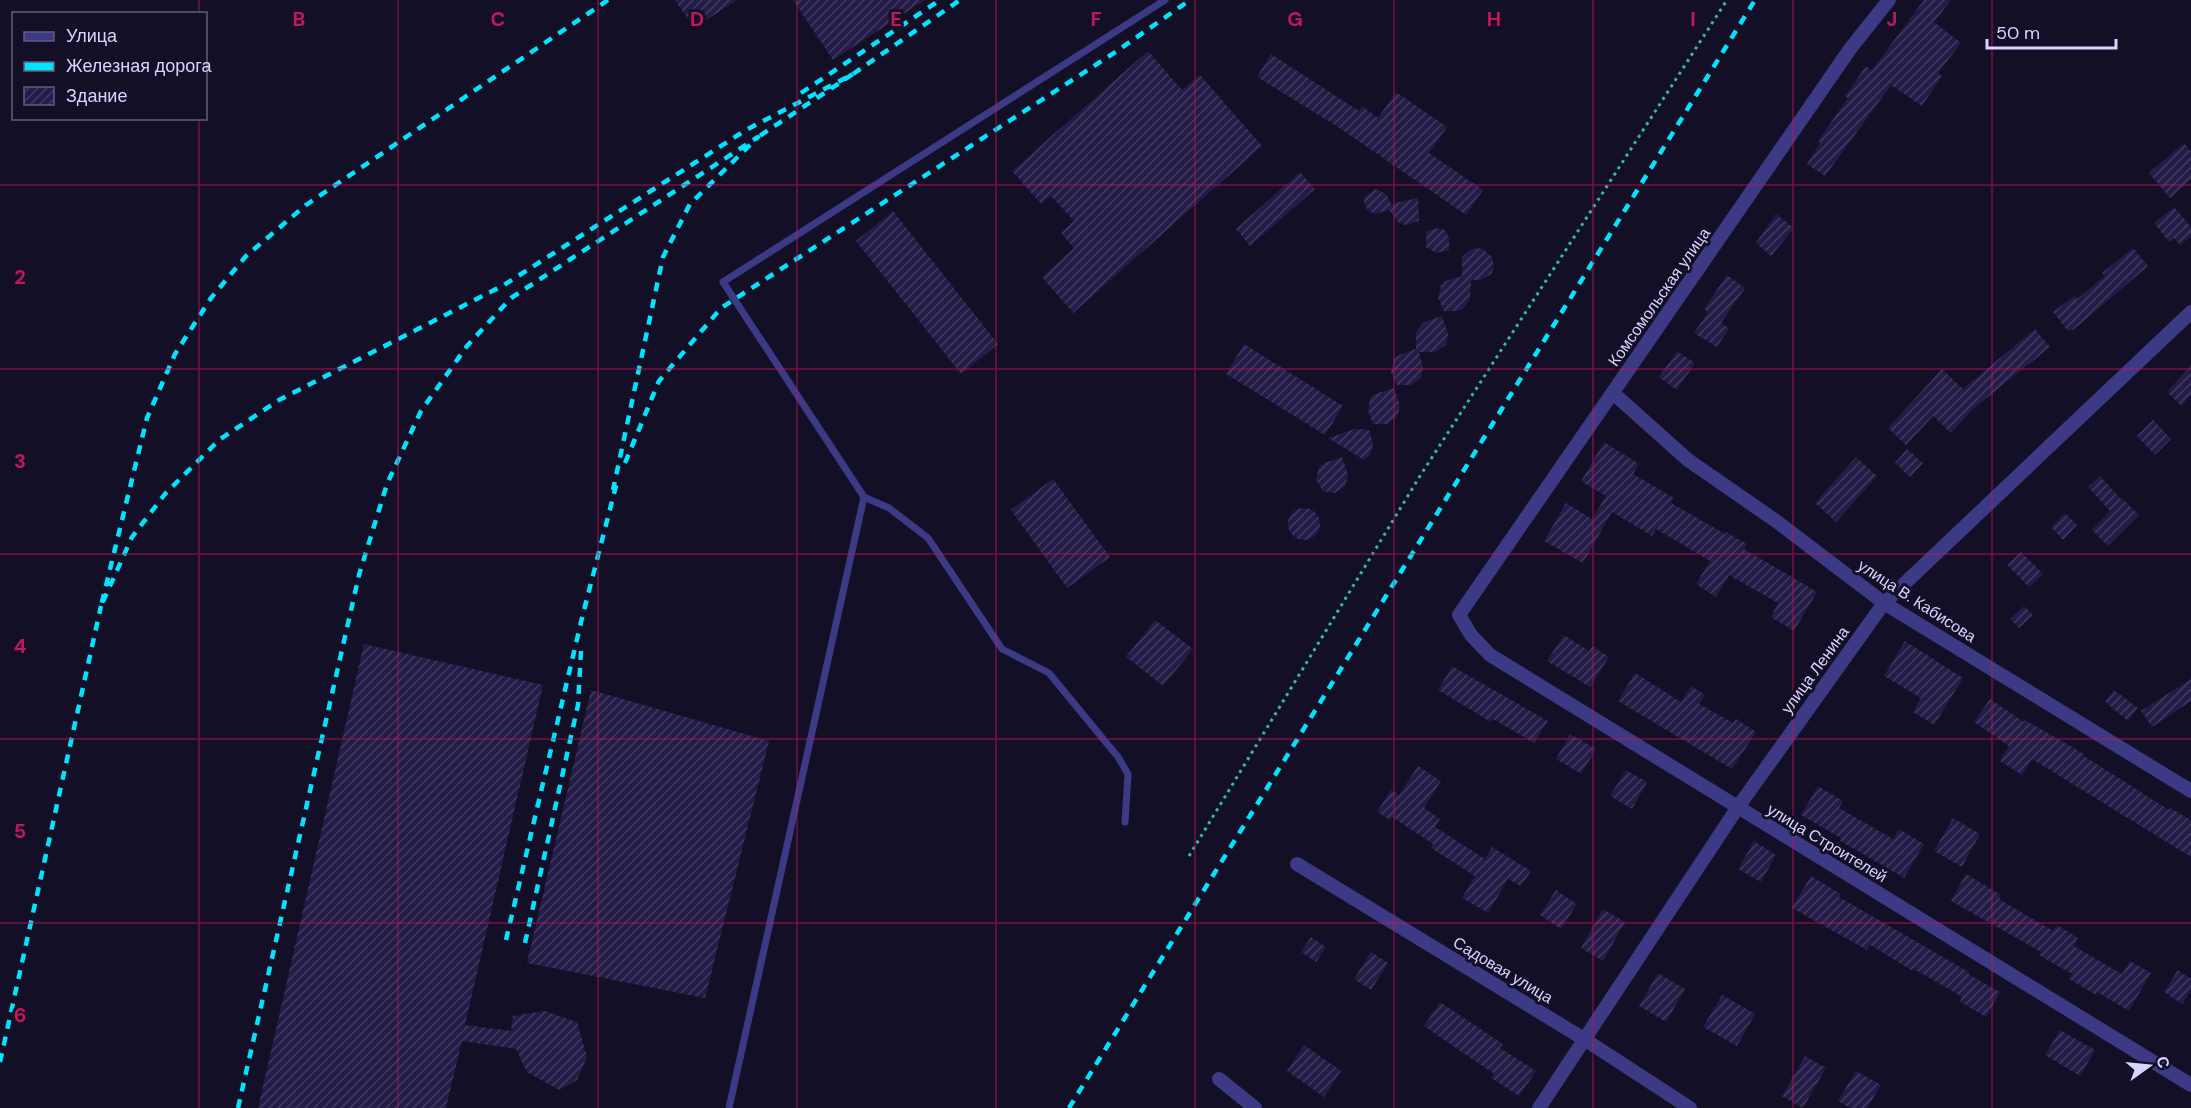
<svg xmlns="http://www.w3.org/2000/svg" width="2191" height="1108" viewBox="0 0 2191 1108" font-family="'DM Sans',sans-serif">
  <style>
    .building { fill: url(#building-hatch) }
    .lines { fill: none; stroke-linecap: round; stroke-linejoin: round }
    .path { stroke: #2fb8b0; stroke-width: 3; stroke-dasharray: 3 4.5; stroke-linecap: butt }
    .lane { stroke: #3d3a85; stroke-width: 7 }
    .street { stroke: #3d3a85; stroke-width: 14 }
    .rail { stroke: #00e5ff; stroke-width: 4.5; stroke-dasharray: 9 8; stroke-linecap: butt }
    .grid { fill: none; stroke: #c2185b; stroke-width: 1.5; stroke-opacity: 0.55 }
    .labels { text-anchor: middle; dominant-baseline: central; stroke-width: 6; stroke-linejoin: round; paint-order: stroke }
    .street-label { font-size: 16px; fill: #d9d4ff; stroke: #130f26 }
    .grid-label { font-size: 20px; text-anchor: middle; font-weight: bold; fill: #c2185b; stroke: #130f26; stroke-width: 6; stroke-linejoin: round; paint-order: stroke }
  </style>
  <defs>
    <pattern id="building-hatch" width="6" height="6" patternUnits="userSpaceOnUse" patternTransform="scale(1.5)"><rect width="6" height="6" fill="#241b47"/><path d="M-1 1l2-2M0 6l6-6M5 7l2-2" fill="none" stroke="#433b63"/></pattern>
  </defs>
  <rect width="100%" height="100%" fill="#130f26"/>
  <g class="building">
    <polygon points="675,0 737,0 694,28"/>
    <polygon points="793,0 925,0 833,60"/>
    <polygon points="1924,0 1951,0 1934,22 1961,43 1938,73 1942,76 1922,106 1891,85 1825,176 1807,164 1820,143 1818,141 1848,98 1845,96 1866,66 1872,70"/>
    <polygon points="1148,51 1182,90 1200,75 1262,146 1073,313 1042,277 1074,248 1061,233 1074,221 1051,196 1041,204 1012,171"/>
    <polygon points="1271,54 1359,111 1362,106 1378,118 1396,92 1447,127 1429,153 1483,190 1466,215 1338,127 1257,77"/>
    <polygon points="2184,143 2191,152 2191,179 2170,198 2149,173"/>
    <polygon points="1300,172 1315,189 1250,246 1236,229"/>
    <polygon points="1376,189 1386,194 1391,204 1418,198 1419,221 1405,225 1398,222 1389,210 1375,214 1368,211 1364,203 1364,198 1367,194"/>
    <polygon points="2174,207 2191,227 2191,236 2180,245 2174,238 2169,242 2154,223"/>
    <polygon points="893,211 998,344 961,374 856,241"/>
    <polygon points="1776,214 1794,228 1771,256 1756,243"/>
    <polygon points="1437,228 1445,230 1449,238 1449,250 1436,253 1426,247 1426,231"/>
    <polygon points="1476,248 1483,249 1492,257 1494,268 1491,274 1481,280 1471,280 1470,299 1463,309 1458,311 1444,311 1438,298 1441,286 1446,281 1462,276 1462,257 1470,250"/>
    <polygon points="2133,248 2148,266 2090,316 2073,330 2067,330 2053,312 2075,296 2077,299 2105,276 2102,273"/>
    <polygon points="1727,275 1745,288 1721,323 1729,328 1717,347 1694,333 1708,312 1704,309"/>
    <polygon points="1442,316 1448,334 1446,345 1435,352 1419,352 1423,367 1421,378 1411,385 1397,385 1391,372 1394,359 1399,355 1416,349 1416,332 1424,322"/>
    <polygon points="2035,329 2050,347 1974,408 1951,433 1933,416 1906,445 1888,428 1942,369 1963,389"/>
    <polygon points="1244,344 1343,406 1325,435 1226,374"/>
    <polygon points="1677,351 1695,363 1677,390 1659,377"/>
    <polygon points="2191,365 2191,395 2181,406 2167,392"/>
    <polygon points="1394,388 1400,406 1397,417 1387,424 1373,424 1368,411 1370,398 1375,394"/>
    <polygon points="2153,420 2171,439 2155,455 2137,436"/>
    <polygon points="1355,429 1369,430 1373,443 1371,454 1364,460 1328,438"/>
    <polygon points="1604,442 1639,464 1633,474 1674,498 1671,503 1725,534 1726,532 1747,544 1744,549 1817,592 1794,631 1771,617 1778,603 1729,575 1716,597 1696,584 1710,561 1656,529 1652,536 1612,512 1583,563 1544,541 1566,503 1592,519 1606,496 1581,481"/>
    <polygon points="1907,449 1923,463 1910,477 1895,463"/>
    <polygon points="1342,457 1348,475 1345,486 1335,493 1323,491 1316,480 1319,467 1324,463"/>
    <polygon points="1856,457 1877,476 1836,522 1815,503"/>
    <polygon points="2100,476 2122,500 2123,499 2139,515 2108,546 2092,530 2110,511 2088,487"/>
    <polygon points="1053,479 1110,557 1067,588 1011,510"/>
    <circle cx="1304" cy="524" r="16"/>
    <polygon points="2065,513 2077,525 2063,540 2051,527"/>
    <polygon points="2021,552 2043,574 2029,587 2007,565"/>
    <polygon points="2024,606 2033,615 2019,628 2010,619"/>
    <polygon points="1155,620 1193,649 1163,686 1126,657"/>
    <polygon points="1564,635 1589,651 1592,646 1609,657 1590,687 1547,661"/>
    <polygon points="1905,641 1963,678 1934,725 1913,712 1921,698 1884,676"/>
    <polygon points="364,644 543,685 465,1025 511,1031 513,1016 545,1011 577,1022 587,1057 577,1080 559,1090 527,1072 516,1049 462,1041 446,1108 258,1108"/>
    <polygon points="1452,666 1548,721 1534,743 1493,719 1491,722 1438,690"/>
    <polygon points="1635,673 1681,702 1691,686 1705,695 1699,704 1733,723 1736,719 1756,732 1732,769 1618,701"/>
    <polygon points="2191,679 2191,701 2152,727 2141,711"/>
    <polygon points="591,690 769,741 705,998 527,963"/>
    <polygon points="2114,690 2138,708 2128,721 2105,702"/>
    <polygon points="1990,699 2024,722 2025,720 2084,754 2084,756 2169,810 2170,808 2191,820 2191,857 2032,759 2022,775 2000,761 2009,746 1974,722"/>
    <polygon points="1570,734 1596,749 1581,774 1556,759"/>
    <polygon points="1418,766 1441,781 1424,808 1440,819 1435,827 1485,859 1492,847 1531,871 1521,886 1508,879 1488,913 1462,898 1475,876 1431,848 1433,844 1392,817 1390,820 1377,812 1391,790 1399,795"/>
    <polygon points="1626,770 1647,782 1632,809 1610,796"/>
    <polygon points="1818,786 1843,801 1839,808 1893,839 1899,829 1924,844 1904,878 1839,840 1841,838 1801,815"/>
    <polygon points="1953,818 1980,834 1962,867 1934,851"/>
    <polygon points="1754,841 1776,855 1761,882 1738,869"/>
    <polygon points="1966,874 2001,895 1999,899 2053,931 2057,925 2078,938 2074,946 2122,974 2130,961 2151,973 2129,1011 2097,992 2096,995 2069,979 2072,974 2039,955 2041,952 1951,901"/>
    <polygon points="1811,876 1841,894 1839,897 1969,972 1968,974 2000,992 1986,1017 1960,1002 1962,997 1914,969 1913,971 1870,945 1867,950 1792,908"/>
    <polygon points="1556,890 1577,904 1561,929 1540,915"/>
    <polygon points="1603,909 1625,922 1603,961 1581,948"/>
    <polygon points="1311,937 1326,947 1316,962 1301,952"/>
    <polygon points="1371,952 1388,963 1371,990 1354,979"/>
    <polygon points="2178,970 2191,979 2191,990 2182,1004 2164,992"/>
    <polygon points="1658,973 1685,989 1666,1022 1639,1006"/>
    <polygon points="1722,995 1755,1014 1737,1046 1703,1027"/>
    <polygon points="1440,1002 1503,1044 1500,1048 1536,1071 1519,1096 1491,1078 1494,1074 1424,1026"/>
    <polygon points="2060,1030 2095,1050 2080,1076 2045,1055"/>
    <polygon points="1304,1045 1341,1071 1324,1097 1287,1071"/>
    <polygon points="1805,1056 1826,1068 1803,1108 1782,1096"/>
    <polygon points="1856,1071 1881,1085 1867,1108 1850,1108 1838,1101"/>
  </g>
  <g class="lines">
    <polyline class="path" points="1189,856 1420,476 1727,0"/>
    <g class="lane">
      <polyline points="864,497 889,508 928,538 1002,649 1049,673 1118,757 1128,774 1125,822"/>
      <polyline points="729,1108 864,497 723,282 1165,0"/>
    </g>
    <g class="street">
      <polyline points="1889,0 1850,49 1459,615 1471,635 1490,655 2191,1085"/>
      <polyline points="1613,393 1688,460 1776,521 1884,603 2191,791"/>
      <polyline points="1297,864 1584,1039 1690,1108"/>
      <polyline points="1219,1079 1255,1108"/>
      <polyline points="1539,1108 1738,807 1884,603 2191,312"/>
    </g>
    <g class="rail">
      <polyline points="608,0 306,205 246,256 211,298 175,354 147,418 101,606 132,537 165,494 219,440 279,400 504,285 746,130 853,74 758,137"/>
      <polyline points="853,74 960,0"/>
      <polyline points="801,93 940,0"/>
      <polyline points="625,463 659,381 721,308 1117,51 1190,0"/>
      <polyline points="506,940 582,618 617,482"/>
      <polyline points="525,943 578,705 581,651"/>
      <polyline points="0,1062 101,606"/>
      <polyline points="238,1108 359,575 387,484 421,411 467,346 511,298 758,137 690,204 663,257 613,490"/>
      <polyline points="1069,1108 1755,0"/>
    </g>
  </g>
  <path class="grid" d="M199 0V14M398 0V1108M598 0V1108M797 0V1108M996 0V1108M1195 0V1108M1394 0V1108M1593 0V1108M1793 0V1108M1992 0V1108M199 118V1108M0 185H2191M0 369H2191M0 554H2191M0 739H2191M0 923H2191"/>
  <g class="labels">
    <g class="street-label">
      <text transform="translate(1659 297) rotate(-55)">Комсомольская улица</text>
      <text transform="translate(1917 601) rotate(33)">улица В. Кабисова</text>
      <text transform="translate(1815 670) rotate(-54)">улица Ленина</text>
      <text transform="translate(1827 843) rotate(31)">улица Строителей</text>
      <text transform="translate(1503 970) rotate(31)">Садовая улица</text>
    </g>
  </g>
  <g class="grid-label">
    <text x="299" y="26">B</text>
    <text x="498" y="26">C</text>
    <text x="697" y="26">D</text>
    <text x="896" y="26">E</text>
    <text x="1096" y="26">F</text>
    <text x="1295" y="26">G</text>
    <text x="1494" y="26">H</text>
    <text x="1693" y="26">I</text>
    <text x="1892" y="26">J</text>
    <text x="20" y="284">2</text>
    <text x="20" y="468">3</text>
    <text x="20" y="653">4</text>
    <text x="20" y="838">5</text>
    <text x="20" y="1022">6</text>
  </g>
  <rect x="12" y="12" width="195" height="108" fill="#130f26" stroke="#625e7d" stroke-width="1.5"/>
  <rect x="24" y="32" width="30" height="9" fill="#3d3a85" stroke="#625e7d" stroke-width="1.5"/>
  <text x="66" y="42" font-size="18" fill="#d9d4ff">Улица</text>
  <rect x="24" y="62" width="30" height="9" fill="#00e5ff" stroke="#625e7d" stroke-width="1.5"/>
  <text x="66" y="72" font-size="18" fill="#d9d4ff">Железная дорога</text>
  <rect x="24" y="87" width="30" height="18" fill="url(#building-hatch)" stroke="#625e7d" stroke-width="1.5"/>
  <text x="66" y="102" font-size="18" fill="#d9d4ff">Здание</text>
  <g transform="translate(2149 1066) rotate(75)" stroke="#130f26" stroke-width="4.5" paint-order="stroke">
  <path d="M0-4.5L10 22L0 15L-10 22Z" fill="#d9d4ff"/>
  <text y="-9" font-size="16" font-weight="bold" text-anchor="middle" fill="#d9d4ff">С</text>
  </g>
  <path d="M1987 39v9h129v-9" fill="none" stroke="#d9d4ff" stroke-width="3"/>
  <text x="1996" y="39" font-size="18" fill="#d9d4ff" stroke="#130f26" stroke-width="4.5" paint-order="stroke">50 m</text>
</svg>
